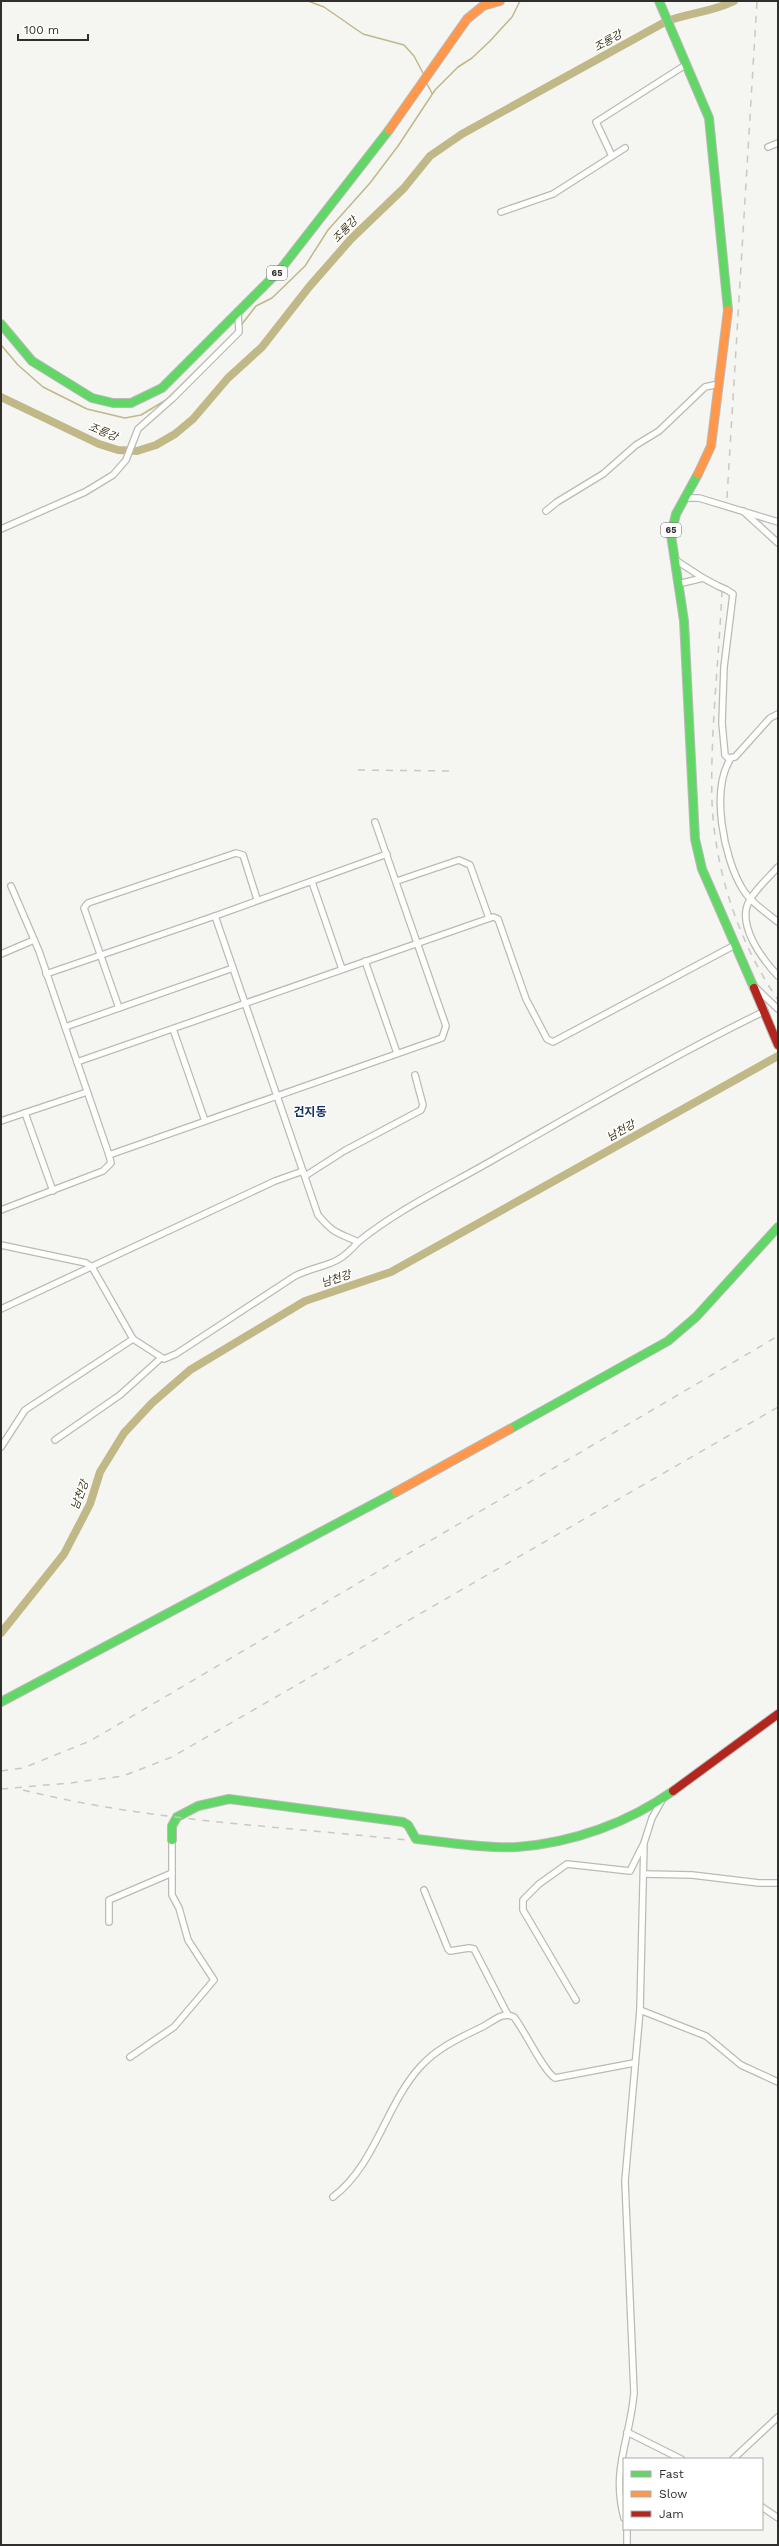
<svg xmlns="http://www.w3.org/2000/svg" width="779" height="2546" viewBox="0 0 779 2546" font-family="'Work Sans','Noto Sans KR',sans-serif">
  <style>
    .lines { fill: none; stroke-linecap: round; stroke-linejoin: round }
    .stream { stroke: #c1b888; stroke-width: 1.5 }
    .river { stroke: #c1b888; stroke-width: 8 }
    .street-casing { stroke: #babab7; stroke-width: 8 }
    .fast-casing { stroke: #babab7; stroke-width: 10 }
    .slow-casing { stroke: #babab7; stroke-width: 10 }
    .jam-casing { stroke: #babab7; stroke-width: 10 }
    .street { stroke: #fefefd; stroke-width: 5.5 }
    .fast { stroke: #63d668; stroke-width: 8 }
    .slow { stroke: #ff974d; stroke-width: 8 }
    .jam { stroke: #b3261e; stroke-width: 8 }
    .rail { stroke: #c8c8c6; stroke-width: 1.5; stroke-dasharray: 7 7; stroke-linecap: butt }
    .street-bridge-casing { stroke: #babab7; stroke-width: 8; stroke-linecap: butt }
    .street-bridge { stroke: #fefefd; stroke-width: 5.5 }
    .labels { text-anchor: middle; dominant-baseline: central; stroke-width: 3; stroke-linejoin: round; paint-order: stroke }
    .shield { fill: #fff; stroke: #6e6d6c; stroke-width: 1 }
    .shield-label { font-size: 9px; font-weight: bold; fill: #302f2d }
    .water-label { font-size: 11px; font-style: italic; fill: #393315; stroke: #fff }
    .quarter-label { font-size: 12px; font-weight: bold; fill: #0f3266; stroke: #fff }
  </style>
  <rect width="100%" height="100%" fill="#f5f5f1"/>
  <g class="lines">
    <g class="stream">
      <polyline points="308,1 324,7 363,34 404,45 414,56 424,75"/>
      <polyline points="427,84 432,93"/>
      <polyline points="242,324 256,306 272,298 305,266 328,230 370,183 398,146 435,90 458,67 472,58 490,41 512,17 520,1"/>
      <polyline points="1,345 18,365 43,387 87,409 125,418 141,415 166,400 237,330"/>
    </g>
    <g class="river">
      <path d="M1 397 99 444 118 450 137 451 156 445 175 434 193 419 228 378 262 347 309 287 351 239 404 188 430 156 462 134 665 22C687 13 713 12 734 1"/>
      <polyline points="1,1633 64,1554 90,1504 100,1472 124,1433 152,1403 190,1370 305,1301 391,1272 778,1056"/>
    </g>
    <defs>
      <g id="street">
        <polyline points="768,147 778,143"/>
        <polyline points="612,156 596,122 687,64"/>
        <polyline points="501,212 553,194 625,148"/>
        <polyline points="684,498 699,498 778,522"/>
        <polyline points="546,511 557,502 603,474 636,445 659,431 705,387 714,385 719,387"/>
        <polyline points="743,511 778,543"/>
        <polyline points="1,529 85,492 113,475 126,460 138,429 173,398 239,332 238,312"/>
        <polyline points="674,559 703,578 678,584"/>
        <polyline points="703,578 718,586"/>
        <polyline points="727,590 733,594 724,667 722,723 725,755 728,758 735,757 770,718 778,714"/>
        <path d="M731 758C710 790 724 858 742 888 750 902 766 912 778 922"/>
        <path d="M387 854 215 916 318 1215C334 1234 337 1232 358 1242 400 1208 452 1184 498 1157 586 1107 674 1055 765 1011"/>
        <path d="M778 867C769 877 758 887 751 898 734 922 762 959 778 976"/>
        <polyline points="397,881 459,860 470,865 489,918"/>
        <polyline points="312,882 342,969"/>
        <polyline points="11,886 39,951 109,1155 442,1038 446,1026 375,822"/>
        <polyline points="1,954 34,940"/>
        <polyline points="365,961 397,1053"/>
        <polyline points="46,974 215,916"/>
        <polyline points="755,987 778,1009"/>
        <polyline points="119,1008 84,908 88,903 236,853 243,855 257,899"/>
        <polyline points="65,1027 233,968"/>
        <polyline points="173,1029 205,1121"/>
        <polyline points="77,1062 493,917 498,919 526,999 547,1039 553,1042 735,945"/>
        <polyline points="25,1113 53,1191"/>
        <polyline points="1,1121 87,1092"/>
        <polyline points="305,1176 344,1151 421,1110 423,1105 415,1075"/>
        <polyline points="1,1210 103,1171 111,1163 109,1155"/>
        <path d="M1 1245 86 1263 92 1267 133 1339 164 1359 176 1354 295 1276C324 1262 335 1269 358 1242"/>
        <polyline points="1,1309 275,1181 303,1171"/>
        <polyline points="55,1440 120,1395 161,1358"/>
        <polyline points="1,1447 25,1410 133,1339"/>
        <polyline points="644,1874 692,1875 759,1883 778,1883"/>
        <polyline points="424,1890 448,1949 450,1951 469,1948 474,1949 508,2015"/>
        <polyline points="109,1922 109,1900 172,1873"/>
        <polyline points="576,2000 526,1915 523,1910 523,1900 539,1884 567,1864 630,1871 643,1845"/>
        <polyline points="640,2010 706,2036 741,2065 778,2082"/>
        <polyline points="130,2057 174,2027 214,1980 188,1940 179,1908 172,1895 172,1840"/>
        <path d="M333 2197C376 2164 385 2106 420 2067 438 2047 460 2038 484 2026 493 2021 504 2011 514 2017 525 2031 544 2072 555 2078L634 2063"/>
        <polyline points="627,2432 681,2459"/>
        <polyline points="733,2459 778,2417"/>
        <polyline points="762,2507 778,2518"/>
        <path d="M624 2518C611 2469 630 2440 634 2393L625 2181 640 2010 644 1843 652 1818 662 1800"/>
        <polyline points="627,2545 627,2529"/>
      </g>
      <g id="fast">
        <polyline points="659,1 709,118 728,310"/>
        <polyline points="1,324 32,361 92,398 113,403 131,403 162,388 280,270 389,130"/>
        <polyline points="698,474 676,514 671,535 684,621 695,839 702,869 754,988"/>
        <polyline points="510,1429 668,1341 696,1317 778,1227"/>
        <polyline points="1,1702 396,1492"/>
        <path d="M172 1840V1826L177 1817 198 1806 229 1799 403 1822 408 1825 416 1839C448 1842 485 1849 517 1847 572 1843 628 1823 673 1791"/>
      </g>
      <g id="slow">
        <polyline points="389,130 467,19 483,6 500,1"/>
        <polyline points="698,474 711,446 728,310"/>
        <polyline points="396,1492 510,1429"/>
      </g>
      <g id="jam">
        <polyline points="754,988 778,1045"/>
        <polyline points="673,1791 778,1714"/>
      </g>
    </defs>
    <use href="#street" class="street-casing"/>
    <use href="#fast" class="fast-casing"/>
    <use href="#slow" class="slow-casing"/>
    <use href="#jam" class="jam-casing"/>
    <use href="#street" class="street"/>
    <use href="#fast" class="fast"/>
    <use href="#slow" class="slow"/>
    <use href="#jam" class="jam"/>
    <g class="rail">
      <polyline points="727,498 757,1"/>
      <path d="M722 590C719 660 710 732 712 802 715 872 739 943 778 1000"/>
      <polyline points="358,770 451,771"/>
      <polyline points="1,1771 23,1768 90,1741 778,1336"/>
      <polyline points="1,1789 70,1783 123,1776 172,1757 778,1407"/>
      <path d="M23 1790C148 1821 278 1826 406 1840"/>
    </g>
    <defs>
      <polyline id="street-bridge" points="718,586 727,590"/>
    </defs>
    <use href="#street-bridge" class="street-bridge-casing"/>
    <use href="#street-bridge" class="street-bridge"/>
  </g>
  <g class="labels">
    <g class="shield">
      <rect x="267" y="266" width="20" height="14" rx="3"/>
      <rect x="661" y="523" width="20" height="14" rx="3"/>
    </g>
    <g class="shield-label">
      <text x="277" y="273">65</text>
      <text x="671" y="530">65</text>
    </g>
    <g class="water-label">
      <text transform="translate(608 41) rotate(-29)">조롱강</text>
      <text transform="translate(345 230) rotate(-46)">조롱강</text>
      <text transform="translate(103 432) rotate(22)">조롱강</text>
      <text transform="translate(621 1131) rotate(-29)">남천강</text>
      <text transform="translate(336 1279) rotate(-18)">남천강</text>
      <text transform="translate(80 1495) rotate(-69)">남천강</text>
    </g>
    <g class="quarter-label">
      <text x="310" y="1112">건지동</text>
    </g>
  </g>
  <rect width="779" height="2546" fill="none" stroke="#302f2d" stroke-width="4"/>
  <rect x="623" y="2458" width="140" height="72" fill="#ffffff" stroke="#acacab"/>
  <rect x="631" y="2471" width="20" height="6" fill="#63d668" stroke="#acacab"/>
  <text x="659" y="2478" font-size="12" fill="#302f2d">Fast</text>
  <rect x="631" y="2491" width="20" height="6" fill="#ff974d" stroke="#acacab"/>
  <text x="659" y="2498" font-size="12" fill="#302f2d">Slow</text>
  <rect x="631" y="2511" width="20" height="6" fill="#b3261e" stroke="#acacab"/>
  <text x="659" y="2518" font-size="12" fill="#302f2d">Jam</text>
  <path d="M18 34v6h70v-6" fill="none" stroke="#302f2d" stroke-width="2"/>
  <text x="24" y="34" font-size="12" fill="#302f2d" stroke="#ffffff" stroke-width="3" paint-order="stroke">100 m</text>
</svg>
